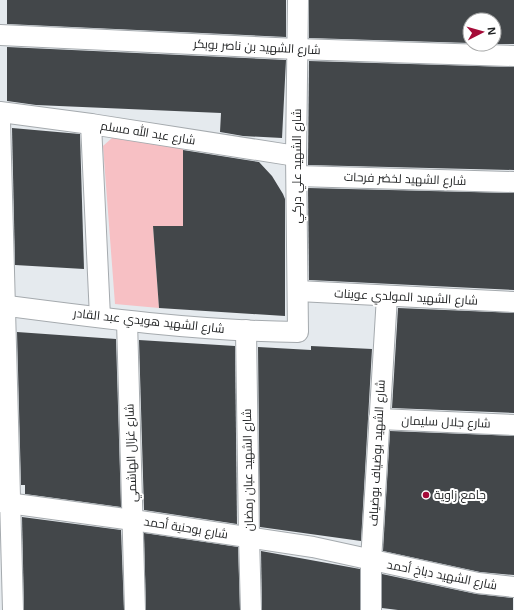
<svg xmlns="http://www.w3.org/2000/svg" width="514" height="610" viewBox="0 0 514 610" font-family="Arial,Cairo,sans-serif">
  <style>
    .green { fill: #f7c0c4 }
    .building { fill: #43474a }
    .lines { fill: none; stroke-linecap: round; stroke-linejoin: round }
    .minor-casing { stroke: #a5aaae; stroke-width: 22 }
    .minor { stroke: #fff; stroke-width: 20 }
    .poi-dot { fill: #a50b38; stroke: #fff; stroke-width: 1.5 }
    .labels { text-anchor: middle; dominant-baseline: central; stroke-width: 4; stroke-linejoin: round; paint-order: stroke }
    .street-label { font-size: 12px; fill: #202223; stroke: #fff }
    .poi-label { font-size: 12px; fill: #202223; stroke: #fff; text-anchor: start }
  </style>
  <rect width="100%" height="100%" fill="#e5eaee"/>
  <polygon class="green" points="112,138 183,148 183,212 190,226 153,226 159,308 115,304 103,146"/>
  <g class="building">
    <polygon points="7,0 286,0 286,37 7,24"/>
    <polygon points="309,0 514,0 514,44 494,44 494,20 470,20 470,43 309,38"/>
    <polygon points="7,47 286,60 282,138 243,136 220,132 221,113 36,105 7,101"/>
    <polygon points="309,61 514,67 514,170 308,165"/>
    <polygon points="12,128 80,134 84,269 15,265"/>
    <polygon points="183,150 259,162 272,176 283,194 285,199 285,316 159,308 153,226 183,226"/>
    <polygon points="308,188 514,193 514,290 309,280"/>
    <polygon points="398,308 514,313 514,413 392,408"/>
    <polygon points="17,332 116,339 121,507 25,494 25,485 21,485"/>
    <polygon points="139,340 235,346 237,524 144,510"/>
    <polygon points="311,346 372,349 361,541 260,527 258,347 311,350"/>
    <polygon points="390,431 514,436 514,575 480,572 383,551"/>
    <polygon points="22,517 121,530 124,610 24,610"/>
    <polygon points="144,533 238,547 240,610 146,610"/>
    <polygon points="261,551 360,569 360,610 262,610"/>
    <polygon points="382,574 476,594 513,598 513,610 398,610 382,608"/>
  </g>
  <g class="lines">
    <defs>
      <g id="minor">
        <polyline points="0,35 297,49 514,56"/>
        <polyline points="0,112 91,124 296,156"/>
        <polyline points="0,121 13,610"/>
        <polyline points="91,124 100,317"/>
        <polyline points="297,176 514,182"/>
        <polyline points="298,291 514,302"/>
        <path d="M0 305C99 318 198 331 298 332L296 156 298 0"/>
        <polyline points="127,321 135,610"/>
        <polyline points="246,330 249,538 251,610"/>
        <polyline points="379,419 514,425"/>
        <polyline points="0,502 133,520 313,547 478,583 514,587"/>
        <polyline points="371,610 371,561 387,296"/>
      </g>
    </defs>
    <use href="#minor" class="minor-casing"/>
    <use href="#minor" class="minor"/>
  </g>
  <circle class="poi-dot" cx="426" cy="495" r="4"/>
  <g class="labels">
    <g class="street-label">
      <text transform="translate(257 47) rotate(3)">شارع الشهيد بن ناصر بوبكر</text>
      <text transform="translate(148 133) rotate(9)">شارع عبد الله مسلم</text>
      <text transform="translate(297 166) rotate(-90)">شارع الشهيد علي دركي</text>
      <text transform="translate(405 179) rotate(2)">شارع الشهيد لخضر فرحات</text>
      <text transform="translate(406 297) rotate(3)">شارع الشهيد المولدي عوينات</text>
      <text transform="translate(149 321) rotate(6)">شارع الشهيد هويدي عبد القادر</text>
      <text transform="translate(446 422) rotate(2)">شارع جلال سليمان</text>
      <text transform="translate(131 453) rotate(-92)">شارع غزال الهاشمي</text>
      <text transform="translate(377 453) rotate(-87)">شارع الشهيد بوضياف بوضياف</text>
      <text transform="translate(248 470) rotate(-91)">شارع الشهيد عبان رمضان</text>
      <text transform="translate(186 528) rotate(9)">شارع بوحنية أحمد</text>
      <text transform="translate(442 575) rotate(11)">شارع الشهيد دباخ أحمد</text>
    </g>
    <g class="poi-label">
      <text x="434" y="495">جامع زاوية</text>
    </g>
  </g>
  <g transform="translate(482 32) rotate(84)"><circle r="19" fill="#ffffff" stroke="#a6a7a7"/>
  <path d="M0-3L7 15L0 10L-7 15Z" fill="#a50b38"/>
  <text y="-6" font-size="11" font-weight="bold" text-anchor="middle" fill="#202223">N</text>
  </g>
</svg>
